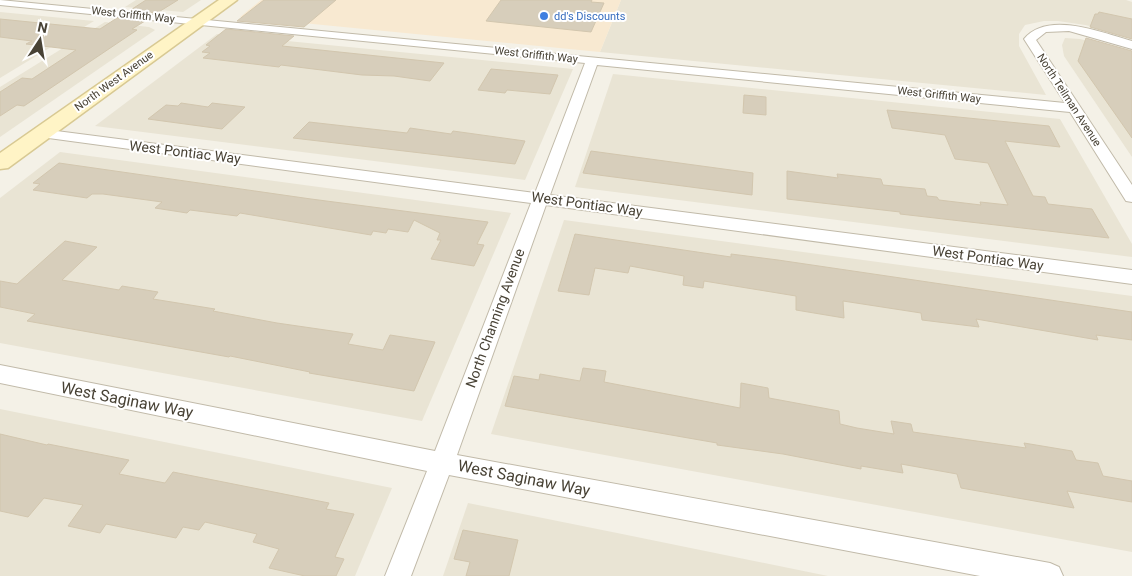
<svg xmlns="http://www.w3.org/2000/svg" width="1132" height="576" viewBox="0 0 1132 576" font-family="Roboto,sans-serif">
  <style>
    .residential { fill: #e9e4d4 }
    .commercial { fill: #f8e9d1 }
    .building { fill: #d7cebb; stroke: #d2c6ae }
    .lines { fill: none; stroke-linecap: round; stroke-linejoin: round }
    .street-casing { stroke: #c1baa9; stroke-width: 2 }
    .secondary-casing { stroke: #d8c993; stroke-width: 3 }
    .street { fill: #fff; fill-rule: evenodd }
    .secondary { fill: #fff4c6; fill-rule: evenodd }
    .shop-dot { fill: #3f7fe0; stroke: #fff; stroke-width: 2 }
    .labels { text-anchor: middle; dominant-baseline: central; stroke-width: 4; stroke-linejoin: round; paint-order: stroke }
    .far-street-label { font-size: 11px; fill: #484235; stroke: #fff }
    .far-shop-label { font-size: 11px; fill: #366cbe; stroke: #fff; text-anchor: start }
    .street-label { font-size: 14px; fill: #484235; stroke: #fff }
    .near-street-label { font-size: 16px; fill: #484235; stroke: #fff }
  </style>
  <rect width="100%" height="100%" fill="#f4f1e7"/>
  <g class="residential">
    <polygon points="136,0 201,0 183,12 125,7"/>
    <polygon points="621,0 1126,0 1132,2 1132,36 1085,25 1058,21 1044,21 1025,25 1019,34 1019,46 1046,95 600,52"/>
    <polygon points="0,12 94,21 0,78"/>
    <polygon points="105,22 149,27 155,30 0,137 0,87"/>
    <polygon points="217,34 573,69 525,180 95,126"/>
    <polygon points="1065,38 1080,39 1132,52 1132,157 1064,56 1062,45"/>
    <polygon points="613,74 1060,119 1132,244 1132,257 575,187"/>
    <polygon points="60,152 511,213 422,421 0,343 0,198"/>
    <polygon points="564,220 1132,296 1132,552 491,434"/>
    <polygon points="0,409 254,460 392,488 355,576 0,576"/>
    <polygon points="468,503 627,535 828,576 443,576"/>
  </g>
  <polygon class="commercial" points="261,0 621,0 600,52 240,17"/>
  <g class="building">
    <polygon points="146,0 178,0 157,13 129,11"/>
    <polygon points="264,0 336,0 304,27 237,21"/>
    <polygon points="501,0 592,0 591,2 604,3 591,32 486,21"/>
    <polygon points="1099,12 1132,19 1132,39 1090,27 1095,14 1098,14"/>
    <polygon points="117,18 145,21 132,29 137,30 24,106 17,105 0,116 0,92 22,78 32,79 76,50 26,44 32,41 0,37 0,19 100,29"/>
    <polygon points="226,29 294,36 282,46 444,63 430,81 394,76 362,75 281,65 279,67 203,58 210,53 202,52 210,46 206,45"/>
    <polygon points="1086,38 1132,51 1132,138 1078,61"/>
    <polygon points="491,69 558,75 550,94 507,90 505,93 478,90"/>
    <polygon points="744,95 766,97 766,115 743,113"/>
    <polygon points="181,103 208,107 212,103 245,107 222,129 148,119 166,105 178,106"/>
    <polygon points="887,110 1049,126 1060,147 1005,141 1033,196 1045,197 1048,204 1092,209 1109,238 900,214 900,212 787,199 787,171 838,178 837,174 881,179 883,185 925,189 927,196 937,197 939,200 981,205 980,202 1008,205 988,163 955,159 945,135 892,128"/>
    <polygon points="309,122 407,133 410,128 451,134 453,131 525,141 515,164 293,138"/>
    <polygon points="591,151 753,173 752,195 583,173"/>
    <polygon points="59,163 311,199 488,222 477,244 484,245 474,266 431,259 441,240 437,240 440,233 414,220 408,232 388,229 386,233 373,231 371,235 240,213 237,216 190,210 187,213 155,208 162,202 103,194 92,194 87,198 33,190 40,184 33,183"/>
    <polygon points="575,234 731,257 731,254 778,260 1132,312 1132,340 1096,335 1098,340 976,319 979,327 922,320 921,313 843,301 844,318 796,310 796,296 704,281 703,288 683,285 684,276 630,266 628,273 595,268 589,295 558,291"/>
    <polygon points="65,241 97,247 62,280 119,290 122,286 158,292 153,299 215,309 213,311 277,323 353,334 348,344 383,350 390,335 435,342 414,391 309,373 310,372 230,356 229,357 27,321 35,314 0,307 0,281 17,284"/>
    <polygon points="583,368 606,371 604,382 740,408 741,383 768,388 769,398 839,411 840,424 857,428 894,434 891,421 911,424 913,432 1026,448 1024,443 1072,451 1076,460 1098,463 1103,476 1132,481 1132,502 1067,491 1074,508 961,488 957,474 901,464 903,473 861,466 861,469 783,454 717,445 717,443 631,428 505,406 514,376 539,380 540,374 580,381"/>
    <polygon points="0,434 47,445 48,444 129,460 119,474 165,483 173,472 329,503 326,509 354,514 335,557 344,559 336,576 305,576 269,568 279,549 253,542 257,534 205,522 199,530 183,527 176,538 106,524 100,533 68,526 83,505 44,498 28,517 0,511"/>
    <polygon points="463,530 518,540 509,576 466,576 470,562 454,559"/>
  </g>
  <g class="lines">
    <defs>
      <path id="street" d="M0 0 1065 103 1024 39C1048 10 1102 33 1132 41V49L1069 31 1046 32 1036 40 1132 185V202L1126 201 1070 112 597 65 550 195 1132 270V284L546 205 457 455 1050 563 1059 567 1063 576H980L449 475 411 576H385L427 471 0 383V365L435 451 531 203 41 137 36 136 34 133 36 130 41 129 535 193 585 63 0 5Z"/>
      <polygon id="secondary" points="219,0 237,0 8,168 0,169 0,153"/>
    </defs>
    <use href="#street" class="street-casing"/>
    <use href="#secondary" class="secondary-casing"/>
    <use href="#street" class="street"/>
    <use href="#secondary" class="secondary"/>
  </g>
  <circle class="shop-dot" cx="544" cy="16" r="5"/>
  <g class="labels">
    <g class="far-street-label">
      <text transform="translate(133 15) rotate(6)">West Griffith Way</text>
      <text transform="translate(536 55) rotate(6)">West Griffith Way</text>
      <text transform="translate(114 81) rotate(-36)">North West Avenue</text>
      <text transform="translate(939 95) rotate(6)">West Griffith Way</text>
      <text transform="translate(1069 100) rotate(57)">North Teilman Avenue</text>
    </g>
    <g class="far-shop-label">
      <text x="554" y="16">dd's Discounts</text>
    </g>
    <g class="street-label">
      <text transform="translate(185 152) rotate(7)">West Pontiac Way</text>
      <text transform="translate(587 204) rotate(8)">West Pontiac Way</text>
      <text transform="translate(988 258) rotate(8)">West Pontiac Way</text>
      <text transform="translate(495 318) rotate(-70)">North Channing Avenue</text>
    </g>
    <g class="near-street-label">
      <text transform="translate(127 400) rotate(11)">West Saginaw Way</text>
      <text transform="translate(524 478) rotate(11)">West Saginaw Way</text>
    </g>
  </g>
  <g transform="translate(40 40) rotate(12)" stroke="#ffffff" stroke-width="4" paint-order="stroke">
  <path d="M0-4L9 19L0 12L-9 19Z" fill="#484235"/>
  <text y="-8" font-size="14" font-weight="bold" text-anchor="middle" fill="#484235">N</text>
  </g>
</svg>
